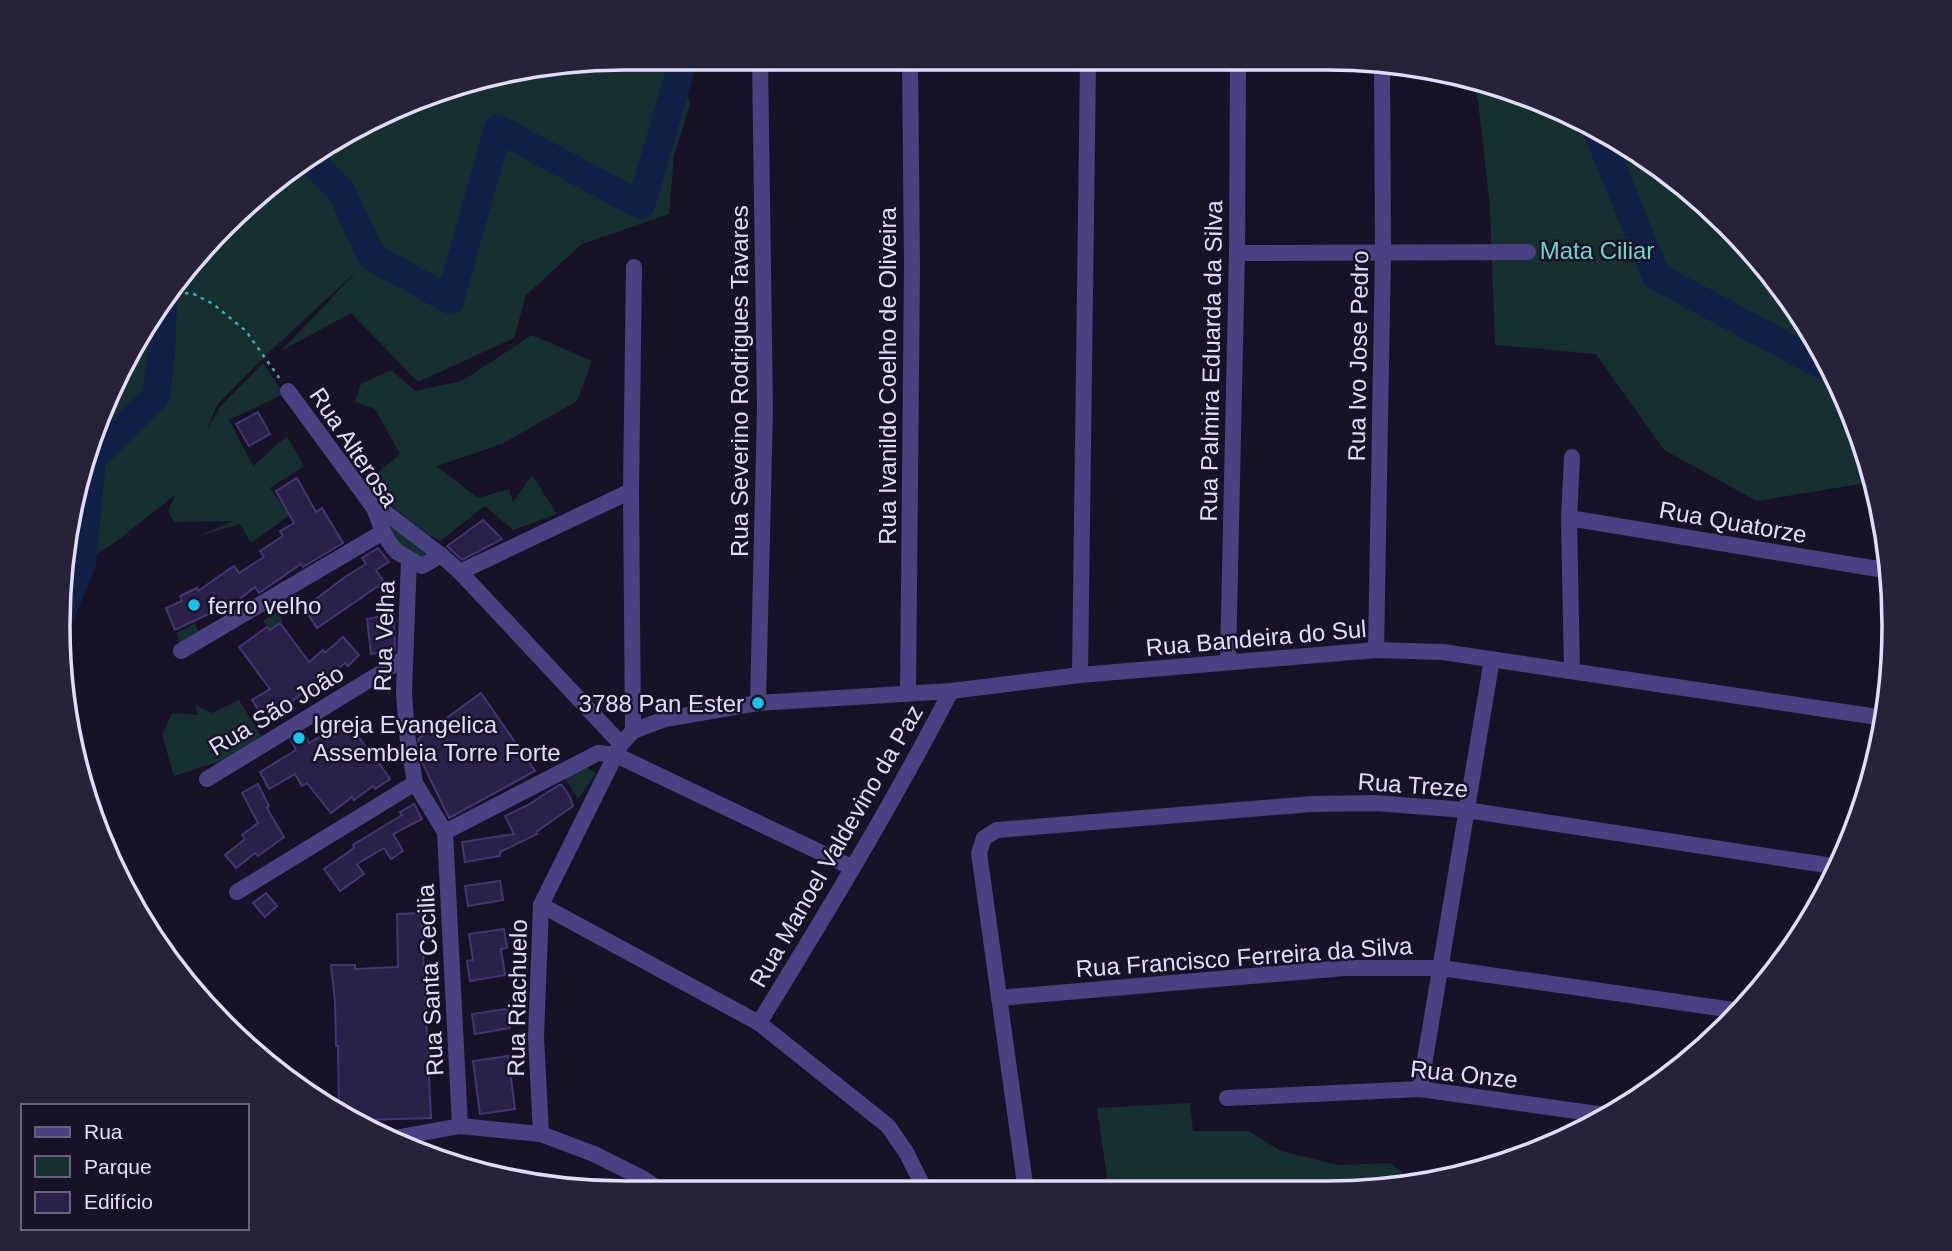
<svg xmlns="http://www.w3.org/2000/svg" width="1952" height="1251" viewBox="0 0 1952 1251" font-family="Helvetica,sans-serif">
  <style>
    .green { fill: #162f31 }
    .lines { fill: none; stroke-linecap: round; stroke-linejoin: round }
    .river { stroke: #112047; stroke-width: 28 }
    .building { fill: #2b2047; stroke: #453471; stroke-width: 2 }
    .path { stroke: #3aadb1; stroke-width: 2.5; stroke-dasharray: 3.5 5; stroke-linecap: butt }
    .street { stroke: #4a4182; stroke-width: 16 }
    .poi-dot { fill: #17c3ed; stroke: #181227; stroke-width: 2.5 }
    .labels { text-anchor: middle; dominant-baseline: central; stroke-width: 5; stroke-linejoin: round; paint-order: stroke }
    .park-label { font-size: 24px; fill: #6cd7c7; stroke: #181227 }
    .street-label { font-size: 24px; fill: #e2dbfc; stroke: #181227 }
    .poi-label { font-size: 24px; fill: #e2dbfc; stroke: #181227; text-anchor: start }
    .rim { fill: none; stroke: #e2dbfc; stroke-width: 3.5 }
  </style>
  <rect width="100%" height="100%" fill="#181227"/>
  <g class="green">
    <polygon points="625,58 679,58 690,105 674,155 669,214 582,244 526,295 514,338 418,382 351,313 281,351 358,270 266,355 217,405 206,432 220,407 263,363 284,394 229,420 253,466 287,436 304,466 270,488 290,515 251,543 240,524 199,536 232,521 174,522 168,511 175,495 117,541 61,577 88,443 175,280 310,154 443,88"/>
    <polygon points="1473,82 1543,101 1672,175 1754,251 1818,342 1864,443 1874,487 1860,484 1757,501 1664,450 1596,354 1495,345 1490,208 1478,101"/>
    <polygon points="532,335 592,361 577,401 502,444 436,466 478,498 509,489 513,502 532,475 557,514 513,530 485,506 440,541 424,532 372,490 370,479 400,454 375,409 355,402 361,384 391,370 415,391 462,381"/>
    <polygon points="384,518 426,549 425,556 418,559 394,541"/>
    <polygon points="277,611 283,621 270,630 263,621"/>
    <polygon points="195,623 199,632 180,643 176,633"/>
    <polygon points="239,700 263,739 234,757 174,776 162,735 172,713 197,715 196,706 212,713"/>
    <polygon points="582,765 596,773 578,799 565,778"/>
    <polygon points="1190,1103 1193,1131 1249,1131 1281,1151 1338,1165 1390,1163 1416,1183 1364,1192 1109,1191 1097,1108"/>
  </g>
  <g class="lines">
    <g class="river">
      <polyline points="1598,133 1656,276 1831,370"/>
      <polyline points="307,156 341,191 372,257 450,300 498,129 641,205 684,58"/>
      <polyline points="61,614 82,563 92,459 156,396 161,357 163,303"/>
    </g>
  </g>
  <g class="building">
    <polygon points="258,412 270,434 249,446 236,424"/>
    <polygon points="297,478 316,512 322,508 343,543 303,567 301,564 259,593 255,587 220,614 217,610 175,630 166,608 182,601 180,596 197,588 198,591 234,566 239,573 264,557 260,551 283,536 280,531 294,523 276,491"/>
    <polygon points="483,520 502,539 462,560 447,546"/>
    <polygon points="378,548 389,562 376,570 384,582 317,628 304,608 345,577 366,564 362,558"/>
    <polygon points="394,614 395,650 371,654 367,619"/>
    <polygon points="280,623 309,662 323,650 325,653 343,637 359,655 348,666 345,663 307,696 304,692 286,706 264,719 252,700 270,689 239,647 267,627 270,630"/>
    <polygon points="481,693 535,771 449,818 423,764 418,739"/>
    <polygon points="348,720 372,757 374,756 390,779 375,789 373,786 354,800 352,797 331,813 307,783 302,786 295,774 269,789 260,772 296,750 291,740 304,732 309,743"/>
    <polygon points="258,784 269,806 267,808 284,837 258,856 255,853 236,868 225,855 245,839 242,835 258,823 242,793"/>
    <polygon points="559,785 562,785 570,797 573,806 536,832 537,834 500,852 500,856 465,862 462,842 514,834 505,816 528,805"/>
    <polygon points="414,804 422,819 393,834 403,851 391,859 384,848 357,864 364,874 340,891 324,869 354,848 353,845 402,815 400,812"/>
    <polygon points="500,881 503,900 468,906 465,886"/>
    <polygon points="266,893 277,906 265,917 253,903"/>
    <polygon points="421,913 431,1118 365,1120 365,1125 339,1110 338,1046 336,1046 335,1001 331,965 355,965 355,969 398,967 397,914"/>
    <polygon points="504,929 507,948 501,949 505,975 470,981 467,961 473,960 469,934"/>
    <polygon points="507,1009 510,1028 475,1034 472,1014"/>
    <polygon points="508,1056 515,1109 480,1114 473,1061"/>
  </g>
  <g class="lines">
    <polyline class="path" points="168,294 192,293 213,304 246,331 280,379"/>
    <g class="street">
      <polyline points="1237,253 1528,252"/>
      <polyline points="288,391 374,508 383,532 391,545 397,552 422,566 441,555 460,572 621,744"/>
      <polyline points="1572,457 1569,518 1572,671"/>
      <polyline points="373,503 441,555"/>
      <polyline points="1569,518 1890,571"/>
      <polyline points="409,559 404,692 407,734 415,783 445,832 460,1126"/>
      <polyline points="460,572 631,491"/>
      <polyline points="1376,650 1383,252 1382,62"/>
      <polyline points="181,651 383,532"/>
      <polyline points="1228,662 1237,253 1238,62"/>
      <polyline points="1080,675 1088,61"/>
      <polyline points="908,693 912,266 910,60"/>
      <polyline points="758,703 765,409 760,59"/>
      <polyline points="633,731 631,491 634,267"/>
      <polyline points="207,779 405,658"/>
      <polyline points="445,832 598,753 616,755 853,868"/>
      <polyline points="237,892 415,783"/>
      <polyline points="541,905 759,1023 888,1126 906,1152 925,1190"/>
      <polyline points="999,998 1344,968 1441,968 1740,1011"/>
      <path d="M759 1023C826 914 892 805 951 691"/>
      <polyline points="1420,1089 1492,659"/>
      <polyline points="1227,1098 1420,1089 1612,1116"/>
      <polyline points="541,1134 536,1037 541,905 621,744 633,731 665,719 758,703 951,691 1080,675 1376,650 1443,652 1884,718"/>
      <polyline points="389,1139 460,1126 541,1134 594,1154 644,1179 658,1189"/>
      <polyline points="1026,1191 979,853 984,838 997,830 1312,804 1375,803 1466,810 1839,867"/>
    </g>
  </g>
  <g class="poi-dot">
    <circle cx="194" cy="605" r="7"/>
    <circle cx="758" cy="703" r="7"/>
    <circle cx="299" cy="738" r="7"/>
  </g>
  <g class="labels">
    <g class="park-label">
      <text x="1597" y="250">Mata Ciliar</text>
    </g>
    <g class="street-label">
      <text transform="translate(1358 356) rotate(-89)">Rua Ivo Jose Pedro</text>
      <text transform="translate(1211 361) rotate(-89)">Rua Palmira Eduarda da Silva</text>
      <text transform="translate(887 376) rotate(-90)">Rua Ivanildo Coelho de Oliveira</text>
      <text transform="translate(739 381) rotate(-90)">Rua Severino Rodrigues Tavares</text>
      <text transform="translate(354 447) rotate(56)">Rua Alterosa</text>
      <text transform="translate(1733 522) rotate(10)">Rua Quatorze</text>
      <text transform="translate(384 636) rotate(-88)">Rua Velha</text>
      <text transform="translate(1256 638) rotate(-5)">Rua Bandeira do Sul</text>
      <text transform="translate(276 710) rotate(-31)">Rua São João</text>
      <text transform="translate(1413 785) rotate(4)">Rua Treze</text>
      <text transform="translate(836 846) rotate(-60)">Rua Manoel Valdevino da Paz</text>
      <text transform="translate(1244 957) rotate(-4)">Rua Francisco Ferreira da Silva</text>
      <text transform="translate(430 980) rotate(-93)">Rua Santa Cecilia</text>
      <text transform="translate(517 998) rotate(-89)">Rua Riachuelo</text>
      <text transform="translate(1464 1074) rotate(6)">Rua Onze</text>
    </g>
    <g class="poi-label">
      <text x="208" y="605">ferro velho</text>
      <text x="744" y="703" text-anchor="end">3788 Pan Ester</text>
      <text x="313" y="724">Igreja Evangelica<tspan x="313" dy="28">Assembleia Torre Forte</tspan></text>
    </g>
  </g>
  <path d="M0 0H1952V1251H0ZM625 70H1327A555 555 0 0 1 1882 625V626A555 555 0 0 1 1327 1181H625A555 555 0 0 1 70 626V625A555 555 0 0 1 625 70Z" fill="#282238" fill-rule="evenodd"/>
  <path class="rim" d="M625 70H1327A555 555 0 0 1 1882 625V626A555 555 0 0 1 1327 1181H625A555 555 0 0 1 70 626V625A555 555 0 0 1 625 70Z"/>
  <rect x="21" y="1104" width="228" height="126" fill="#181227" stroke="#69627c" stroke-width="2"/>
  <rect x="35" y="1127" width="35" height="10" fill="#4a4182" stroke="#69627c" stroke-width="2"/>
  <text x="84" y="1139" font-size="21" fill="#e2dbfc">Rua</text>
  <rect x="35" y="1156" width="35" height="21" fill="#162f31" stroke="#69627c" stroke-width="2"/>
  <text x="84" y="1174" font-size="21" fill="#e2dbfc">Parque</text>
  <rect x="35" y="1192" width="35" height="21" fill="#2b2047" stroke="#69627c" stroke-width="2"/>
  <text x="84" y="1209" font-size="21" fill="#e2dbfc">Edifício</text>
</svg>
